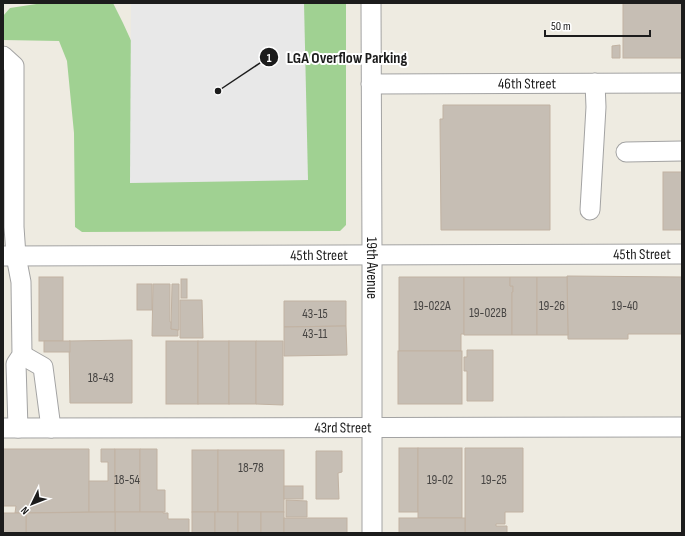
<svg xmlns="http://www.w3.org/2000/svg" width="685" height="536" viewBox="0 0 685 536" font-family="'Sofia Sans Condensed',sans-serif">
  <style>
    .forest { fill: #a0d192 }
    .parking { fill: #e8e8e8 }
    .building { fill: #c6beb4; stroke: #c1b2a2 }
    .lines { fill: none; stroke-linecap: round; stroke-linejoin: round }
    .minor-casing { stroke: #a3a3a3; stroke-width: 21 }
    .minor { stroke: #fff; stroke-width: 19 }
    .labels { text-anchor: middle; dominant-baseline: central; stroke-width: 4; stroke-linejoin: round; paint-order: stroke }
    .number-label { font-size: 13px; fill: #464442 }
    .street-label { font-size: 15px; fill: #1c1c1c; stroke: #fff }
    .leader { fill: none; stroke: #1c1c1c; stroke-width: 1.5 }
    .callout-dot { fill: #1c1c1c; stroke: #fff; stroke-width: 1.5 }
    .mark-label { font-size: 12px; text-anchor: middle; font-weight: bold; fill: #fff }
    .callout-label { font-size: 16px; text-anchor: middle; font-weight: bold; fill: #1c1c1c; stroke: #fff; stroke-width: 4; stroke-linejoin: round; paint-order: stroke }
  </style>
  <rect width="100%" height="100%" fill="#eeebe1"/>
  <polygon class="forest" points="43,3 113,3 123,23 144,69 284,3 346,3 346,225 340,231 82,232 75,227 74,133 67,61 59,41 3,40 3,16 10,8"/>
  <polygon class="parking" points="131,3 304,3 308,180 130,183"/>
  <g class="building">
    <rect x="623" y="3" width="59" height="55"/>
    <polygon points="620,45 620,58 612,58 612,46"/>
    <polygon points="443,105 550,105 550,230 441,230 440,119 443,119"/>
    <rect x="663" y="172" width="19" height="58"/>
    <polygon points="567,276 682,277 682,334 628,334 628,339 568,339"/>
    <rect x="39" y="277" width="24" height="64"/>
    <polygon points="399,277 464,277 464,334 461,334 461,351 399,351"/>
    <polygon points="464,277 510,277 510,286 513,286 513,292 512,292 512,335 464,335"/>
    <polygon points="510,277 537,277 537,335 512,335 512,292 513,292 513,286 510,286"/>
    <polygon points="537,277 567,277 568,335 537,335"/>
    <rect x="181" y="279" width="6" height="19"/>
    <rect x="137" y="284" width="15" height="26"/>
    <polygon points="153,284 170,284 170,322 172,322 171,329 178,330 178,336 152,336"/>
    <polygon points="172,284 179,284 179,330 171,329"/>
    <polygon points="180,300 202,300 203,338 180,338"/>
    <polygon points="284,301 346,301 346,326 284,327"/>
    <polygon points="346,326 347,355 284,356 284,327"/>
    <polygon points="132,340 132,403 70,403 69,341"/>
    <rect x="44" y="341" width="26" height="11"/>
    <rect x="166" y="341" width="32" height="63"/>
    <rect x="198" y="341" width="31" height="63"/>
    <rect x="229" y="341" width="27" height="63"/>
    <polygon points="256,341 283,341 283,405 256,404"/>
    <polygon points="467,350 493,350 493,401 467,401 467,371 464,371 464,357 467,357"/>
    <rect x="398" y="351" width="64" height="53"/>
    <rect x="399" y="448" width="19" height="64"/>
    <rect x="418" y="448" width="44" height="70"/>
    <polygon points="465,448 523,448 523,512 505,512 505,524 496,524 496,526 507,526 507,533 465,533"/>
    <polygon points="3,449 89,449 89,512 15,513 16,506 3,506"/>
    <polygon points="101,449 115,449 115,512 89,512 89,481 108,481 108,462 101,462"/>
    <rect x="115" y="449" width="25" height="63"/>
    <polygon points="140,449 157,449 157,490 165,490 165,512 140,512"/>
    <rect x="192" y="450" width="26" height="62"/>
    <rect x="218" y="450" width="66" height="62"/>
    <polygon points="316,451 342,451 342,472 338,473 339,499 316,499"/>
    <rect x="284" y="486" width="19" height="13"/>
    <polygon points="286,500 307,501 307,517 286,517"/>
    <polygon points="115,512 163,512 163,513 168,513 168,519 189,519 189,533 115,533"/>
    <polygon points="115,512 115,533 26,533 26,513"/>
    <rect x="192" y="512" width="23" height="21"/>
    <rect x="215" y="512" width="23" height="21"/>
    <rect x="238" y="512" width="23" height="21"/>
    <rect x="261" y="512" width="23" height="21"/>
    <rect x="3" y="513" width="23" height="20"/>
    <rect x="284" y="518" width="63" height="15"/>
    <rect x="399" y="518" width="66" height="15"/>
  </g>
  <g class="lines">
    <defs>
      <g id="minor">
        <path id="s1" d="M371 3 372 254V533"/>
        <polyline points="3,56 14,66 14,227 16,256 21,282 22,355 16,364 18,428"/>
        <path id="s2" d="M371 84 682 83"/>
        <polyline points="626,152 682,151"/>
        <polyline points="590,210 596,107 595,83"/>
        <path id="s3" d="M3 256 682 254"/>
        <polyline points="22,355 43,367 51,428"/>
        <path id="s4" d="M3 428 682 427"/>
      </g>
    </defs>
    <use href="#minor" class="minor-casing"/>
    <use href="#minor" class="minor"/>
  </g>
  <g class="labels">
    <g class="number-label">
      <text x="432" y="306">19-022A</text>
      <text x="552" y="306">19-26</text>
      <text x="625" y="306">19-40</text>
      <text x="488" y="313">19-022B</text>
      <text x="315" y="314">43-15</text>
      <text x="315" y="334">43-11</text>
      <text x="101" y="378">18-43</text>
      <text x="251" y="468">18-78</text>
      <text x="127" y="480">18-54</text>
      <text x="440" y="480">19-02</text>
      <text x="494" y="480">19-25</text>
    </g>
    <g class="street-label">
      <text stroke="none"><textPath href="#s2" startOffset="156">46th Street</textPath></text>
      <text stroke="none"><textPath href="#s3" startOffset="316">45th Street</textPath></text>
      <text stroke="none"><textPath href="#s3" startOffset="639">45th Street</textPath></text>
      <text stroke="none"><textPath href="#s1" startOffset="265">19th Avenue</textPath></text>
      <text stroke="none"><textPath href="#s4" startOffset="340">43rd Street</textPath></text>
    </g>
  </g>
  <path class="leader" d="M218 91L269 57"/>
  <g class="callout-dot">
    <circle cx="218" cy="91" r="4"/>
    <circle cx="269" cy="57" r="10"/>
  </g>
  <g class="mark-label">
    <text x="269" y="62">1</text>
  </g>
  <g class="callout-label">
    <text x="347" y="63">LGA Overflow Parking</text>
  </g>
  <rect width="685" height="536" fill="none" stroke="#1c1c1c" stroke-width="8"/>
  <g transform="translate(32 504) rotate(227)" stroke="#ffffff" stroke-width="3" paint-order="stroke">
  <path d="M0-3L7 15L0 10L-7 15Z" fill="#1c1c1c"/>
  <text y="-6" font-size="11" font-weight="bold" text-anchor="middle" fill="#1c1c1c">N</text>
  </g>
  <path d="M545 30v6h105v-6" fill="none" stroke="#1c1c1c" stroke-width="2"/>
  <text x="551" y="30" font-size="12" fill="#1c1c1c" stroke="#ffffff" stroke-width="3" paint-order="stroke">50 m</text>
</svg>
